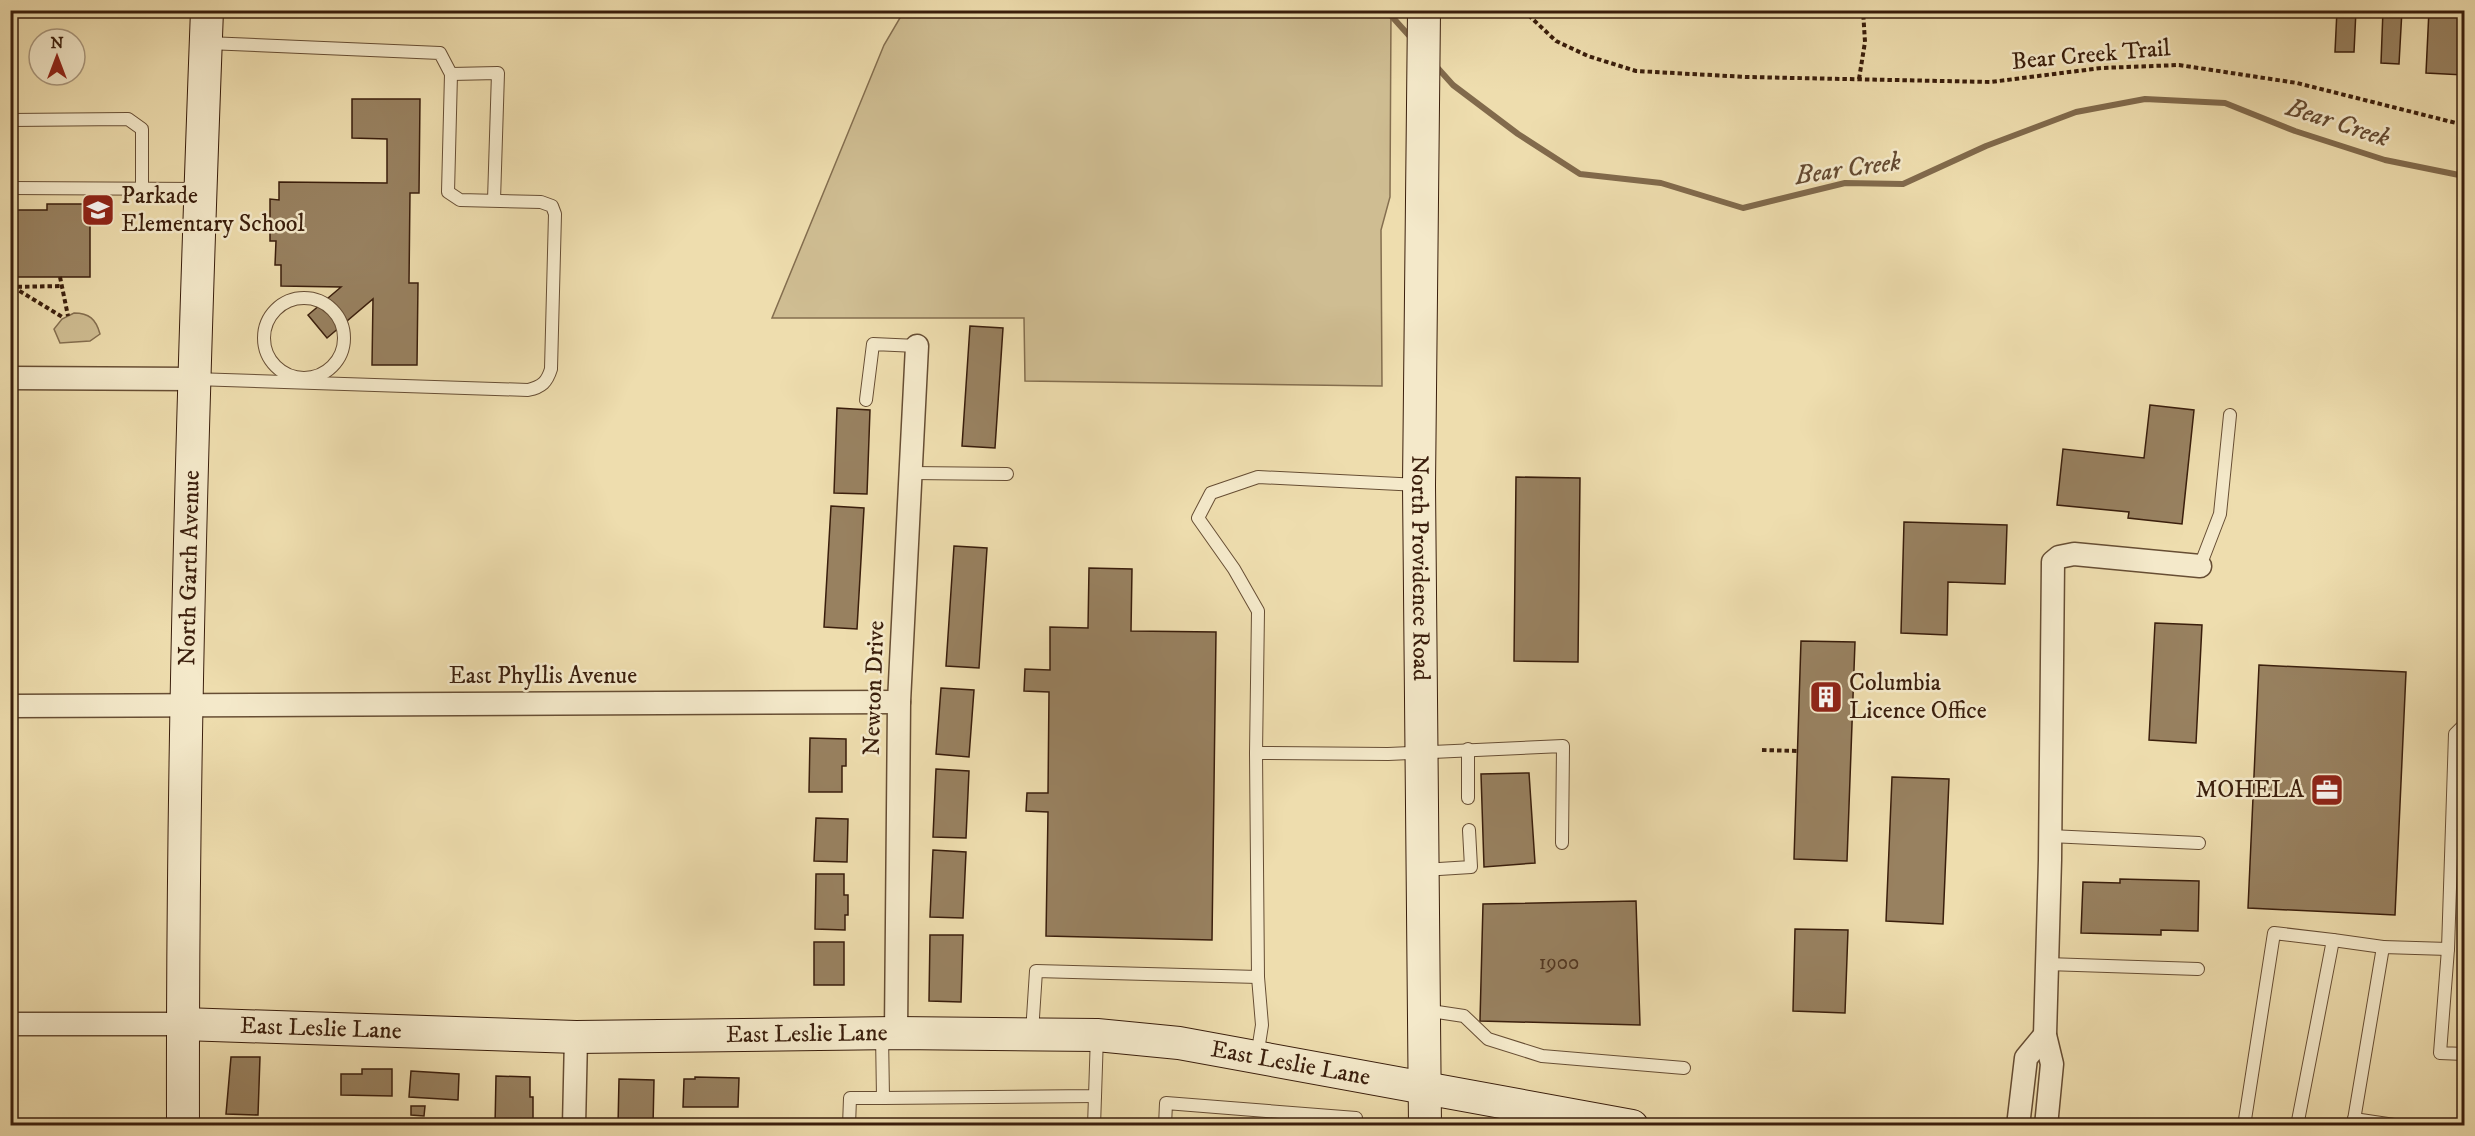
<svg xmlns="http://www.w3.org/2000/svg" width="2475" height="1136" viewBox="0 0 2475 1136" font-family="'IM FELL DW Pica',serif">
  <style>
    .green { fill: #cfbd92; stroke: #846e4f; stroke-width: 1.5 }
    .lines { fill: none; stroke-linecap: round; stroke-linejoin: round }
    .stream { stroke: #816a4c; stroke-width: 6 }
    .building { fill: #988160; stroke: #3a1e0c; stroke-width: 1.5 }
    .lane-casing { stroke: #674e34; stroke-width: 14 }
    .street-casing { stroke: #674e34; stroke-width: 25 }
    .secondary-casing { stroke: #3a1e0c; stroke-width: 34 }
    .path { stroke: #3a1e0c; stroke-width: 4; stroke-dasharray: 4.5 3; stroke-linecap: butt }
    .lane { stroke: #f4e9ca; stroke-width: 12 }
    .street { stroke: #f4e9ca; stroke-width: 22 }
    .secondary { stroke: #f4e9ca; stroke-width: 32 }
    .labels { text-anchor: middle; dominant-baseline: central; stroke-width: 5; stroke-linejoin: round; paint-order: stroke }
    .number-label { font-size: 21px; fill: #523721 }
    .street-label { font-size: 24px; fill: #3a1e0c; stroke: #f4e9ca }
    .poi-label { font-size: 24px; fill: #3a1e0c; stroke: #f4e9ca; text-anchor: start }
    .water-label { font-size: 26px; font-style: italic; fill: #644a31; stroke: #f4e9ca }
  </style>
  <rect width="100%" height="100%" fill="#eeddae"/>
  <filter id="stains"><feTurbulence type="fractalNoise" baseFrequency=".00333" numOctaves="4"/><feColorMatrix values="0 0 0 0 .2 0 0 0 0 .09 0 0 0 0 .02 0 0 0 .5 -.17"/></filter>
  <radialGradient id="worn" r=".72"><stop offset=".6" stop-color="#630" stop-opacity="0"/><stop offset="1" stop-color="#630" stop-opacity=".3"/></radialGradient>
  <g class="green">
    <polygon points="904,11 1391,11 1390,197 1381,230 1382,386 1025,381 1024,318 772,318 884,45"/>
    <path d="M74 313C89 313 96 319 100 334L90 341 60 343 54 329 62 319Z"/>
  </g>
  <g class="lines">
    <g class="stream">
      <polyline points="1386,10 1413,40"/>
      <polyline points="1435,65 1453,85 1518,134 1580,174 1661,183 1743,208 1845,183 1903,184 1986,146 2076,112 2145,99 2225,103 2295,131 2385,160 2464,176"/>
    </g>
  </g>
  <g class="building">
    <polygon points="2337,10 2356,10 2354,52 2335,52"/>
    <polygon points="2383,10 2402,10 2399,64 2381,63"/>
    <polygon points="2429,10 2464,10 2464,75 2426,73"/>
    <polygon points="352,99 420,99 419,193 410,193 409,283 418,283 417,365 372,365 373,299 327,338 308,315 341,287 281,286 281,265 275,265 276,241 270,241 270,199 279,200 279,182 387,183 387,139 352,138"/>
    <polygon points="47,204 90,204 90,277 10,277 10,210 47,210"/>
    <polygon points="970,326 1003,328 995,448 962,446"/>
    <polygon points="2150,405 2194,410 2182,524 2128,518 2129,512 2057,505 2063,449 2144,458"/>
    <polygon points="837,408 870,410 867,494 834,493"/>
    <polygon points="1516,477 1580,478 1578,662 1514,661"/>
    <polygon points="831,506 864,508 857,629 824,627"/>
    <polygon points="1904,522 2007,525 2005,584 1948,582 1947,635 1901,633"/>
    <polygon points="954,546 987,548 979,668 946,666"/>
    <polygon points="1089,568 1132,569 1131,631 1216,632 1212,940 1046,936 1048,812 1026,811 1027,793 1048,793 1049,692 1024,691 1025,669 1050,670 1050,627 1088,628"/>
    <polygon points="2155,623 2202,625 2196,743 2149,740"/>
    <polygon points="1801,641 1855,642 1847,861 1794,859"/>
    <polygon points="2259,665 2406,672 2395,915 2248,908"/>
    <polygon points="941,688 974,690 969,757 936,754"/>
    <polygon points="810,738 846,739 846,766 842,766 842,792 809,792"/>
    <polygon points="936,769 969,771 966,838 933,837"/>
    <polygon points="1529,773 1535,863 1484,867 1481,774"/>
    <polygon points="1892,777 1949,779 1943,924 1886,921"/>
    <polygon points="816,818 848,819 847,862 814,861"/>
    <polygon points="933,850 966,852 963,918 930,917"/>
    <polygon points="816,874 844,874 844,895 848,895 848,915 845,915 845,930 815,929"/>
    <polygon points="2120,879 2199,881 2198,931 2161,930 2161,935 2081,933 2083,882 2120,883"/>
    <polygon points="1636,901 1640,1025 1480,1021 1483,904"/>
    <polygon points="1795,929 1848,930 1845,1013 1793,1011"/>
    <polygon points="930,935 963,935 961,1002 929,1001"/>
    <rect x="814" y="942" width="30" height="43"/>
    <polygon points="231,1057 260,1057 258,1115 226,1114"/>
    <polygon points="362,1069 392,1069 392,1096 341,1095 341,1074 362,1074"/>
    <polygon points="411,1071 459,1074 458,1100 409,1097"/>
    <polygon points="496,1076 530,1077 530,1097 533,1097 533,1123 530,1123 530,1126 495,1126"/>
    <polygon points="695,1077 739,1078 738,1107 683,1107 684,1079 695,1079"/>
    <polygon points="619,1079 654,1080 653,1126 618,1126"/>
    <polygon points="411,1106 425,1106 424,1116 411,1115"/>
  </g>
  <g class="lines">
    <defs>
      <g id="lane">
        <polyline points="451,74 498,73 494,200"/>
        <polyline points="10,120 128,119 142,129 142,188"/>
        <polyline points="10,188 199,189"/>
        <circle cx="304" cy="338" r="40"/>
        <path d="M194 379 528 390C542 387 547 382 551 369L555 214 552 206 541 202 460 200 448 192 451 74 440 53 207 43"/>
        <polyline points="866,400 873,344 917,346"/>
        <polyline points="911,473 1007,474"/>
        <polyline points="2200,566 2220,514 2230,415"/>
        <polyline points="2464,725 2455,734 2448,949 2440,1053 2464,1054"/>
        <polyline points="1468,749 1468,798"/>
        <polyline points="1256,753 1388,754 1563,746 1562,843"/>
        <polyline points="2050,836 2199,843"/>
        <polyline points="1423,870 1471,867 1469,830"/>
        <polyline points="2333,940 2383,947"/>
        <polyline points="2047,964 2198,969"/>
        <polyline points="1424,1010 1464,1016 1488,1039 1542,1056 1684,1068"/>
        <polyline points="1032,1033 1036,971 1258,977 1256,753 1258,611 1234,569 1198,518 1211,493 1258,477 1419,485"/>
        <polyline points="882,1034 883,1098 1095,1096 1097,1035"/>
        <polyline points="1257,1057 1262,1025 1258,977"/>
        <polyline points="2354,1119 2401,1126"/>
        <polyline points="849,1126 850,1098 883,1098"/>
        <polyline points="1094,1126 1095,1096"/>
        <polyline points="1165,1126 1166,1103 1356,1118 1355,1126"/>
        <polyline points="2244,1126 2274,933 2333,940 2297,1126"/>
        <polyline points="2353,1126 2383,947 2448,949"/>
      </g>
      <g id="street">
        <polyline points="10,378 193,379"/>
        <polyline points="10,706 899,702"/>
        <polyline points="10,1024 183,1024"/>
        <polyline points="896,1033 899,702 917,346"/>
        <polyline points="574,1126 576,1037"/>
        <polyline points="2018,1126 2026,1058 2045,1035"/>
        <polyline points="2046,1126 2052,1064 2045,1035 2050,860 2053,562 2059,557 2074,554 2200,566"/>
      </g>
      <g id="secondary">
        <path id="s1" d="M1424 10 1419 485 1425 1126"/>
        <path id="s2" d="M183 1024 576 1037 896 1033 1097 1035 1179 1043 1632 1126"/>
        <path id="s3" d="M183 1126C182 754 193 382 207 10"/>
      </g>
    </defs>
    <use href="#lane" class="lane-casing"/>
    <use href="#street" class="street-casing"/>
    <use href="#secondary" class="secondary-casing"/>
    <g class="path">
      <polyline points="1523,10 1556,41 1588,56 1636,71 1747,77 1991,82 2101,68 2179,65 2297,83 2464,125"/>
      <polyline points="1859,79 1865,42 1863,10"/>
      <polyline points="60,277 68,316"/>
      <polyline points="10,287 62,286"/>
      <polyline points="13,287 64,318"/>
      <polyline points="1762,750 1798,751"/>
    </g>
    <use href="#lane" class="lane"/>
    <use href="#street" class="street"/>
    <use href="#secondary" class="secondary"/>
  </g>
  <defs>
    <symbol id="school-square" viewBox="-11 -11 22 22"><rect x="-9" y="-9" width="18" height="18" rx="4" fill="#8f2418" stroke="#f4e9ca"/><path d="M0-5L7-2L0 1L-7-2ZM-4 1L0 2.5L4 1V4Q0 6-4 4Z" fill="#fff"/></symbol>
    <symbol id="building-square" viewBox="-11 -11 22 22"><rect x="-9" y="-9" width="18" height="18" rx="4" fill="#8f2418" stroke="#f4e9ca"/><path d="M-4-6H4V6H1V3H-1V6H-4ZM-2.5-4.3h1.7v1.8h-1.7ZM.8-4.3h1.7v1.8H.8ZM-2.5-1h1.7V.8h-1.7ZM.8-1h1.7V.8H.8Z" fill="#fff"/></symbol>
    <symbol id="office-square" viewBox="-11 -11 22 22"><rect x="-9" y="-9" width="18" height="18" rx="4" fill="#8f2418" stroke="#f4e9ca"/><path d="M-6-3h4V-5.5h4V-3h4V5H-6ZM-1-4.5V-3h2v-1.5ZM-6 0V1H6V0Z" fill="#fff"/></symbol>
  </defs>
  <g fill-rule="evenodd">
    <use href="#school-square" x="79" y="191" width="38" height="38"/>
    <use href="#building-square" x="1807" y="678" width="38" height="38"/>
    <use href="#office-square" x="2308" y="771" width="38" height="38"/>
  </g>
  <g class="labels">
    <g class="number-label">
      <text x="1559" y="963">1900</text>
    </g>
    <g class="street-label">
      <text transform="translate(2091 55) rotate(-5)">Bear Creek Trail</text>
      <text stroke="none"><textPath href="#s3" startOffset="558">North Garth Avenue</textPath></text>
      <text stroke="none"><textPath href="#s1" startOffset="558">North Providence Road</textPath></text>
      <text x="543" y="676">East Phyllis Avenue</text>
      <text transform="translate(874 688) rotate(-88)">Newton Drive</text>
      <text stroke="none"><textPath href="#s2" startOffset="138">East Leslie Lane</textPath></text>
      <text stroke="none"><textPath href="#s2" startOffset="624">East Leslie Lane</textPath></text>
      <text stroke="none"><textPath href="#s2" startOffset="1110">East Leslie Lane</textPath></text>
    </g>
    <g class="poi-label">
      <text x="121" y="196">Parkade<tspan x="121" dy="28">Elementary School</tspan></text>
      <text x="1849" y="683">Columbia<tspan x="1849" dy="28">Licence Office</tspan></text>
      <text x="2304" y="790" text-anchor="end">MOHELA</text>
    </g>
    <g class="water-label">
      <text transform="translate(2338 123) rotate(18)">Bear Creek</text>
      <text transform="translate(1848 169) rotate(-8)">Bear Creek</text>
    </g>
  </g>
  <rect width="2475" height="1136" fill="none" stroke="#eeddae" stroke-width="36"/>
  <rect x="12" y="12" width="2451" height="1112" fill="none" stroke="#3a1e0c" stroke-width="3"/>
  <rect x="18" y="18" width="2439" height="1100" fill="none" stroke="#3a1e0c" stroke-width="1.5"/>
  <g transform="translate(57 57)"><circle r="28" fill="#f4e9ca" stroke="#aa987e" stroke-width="1.5"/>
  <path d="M0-4.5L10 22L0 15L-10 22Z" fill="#8f2418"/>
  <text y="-9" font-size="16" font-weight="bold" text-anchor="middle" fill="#3a1e0c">N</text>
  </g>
  <rect width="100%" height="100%" filter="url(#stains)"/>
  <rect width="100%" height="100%" fill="url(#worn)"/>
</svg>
